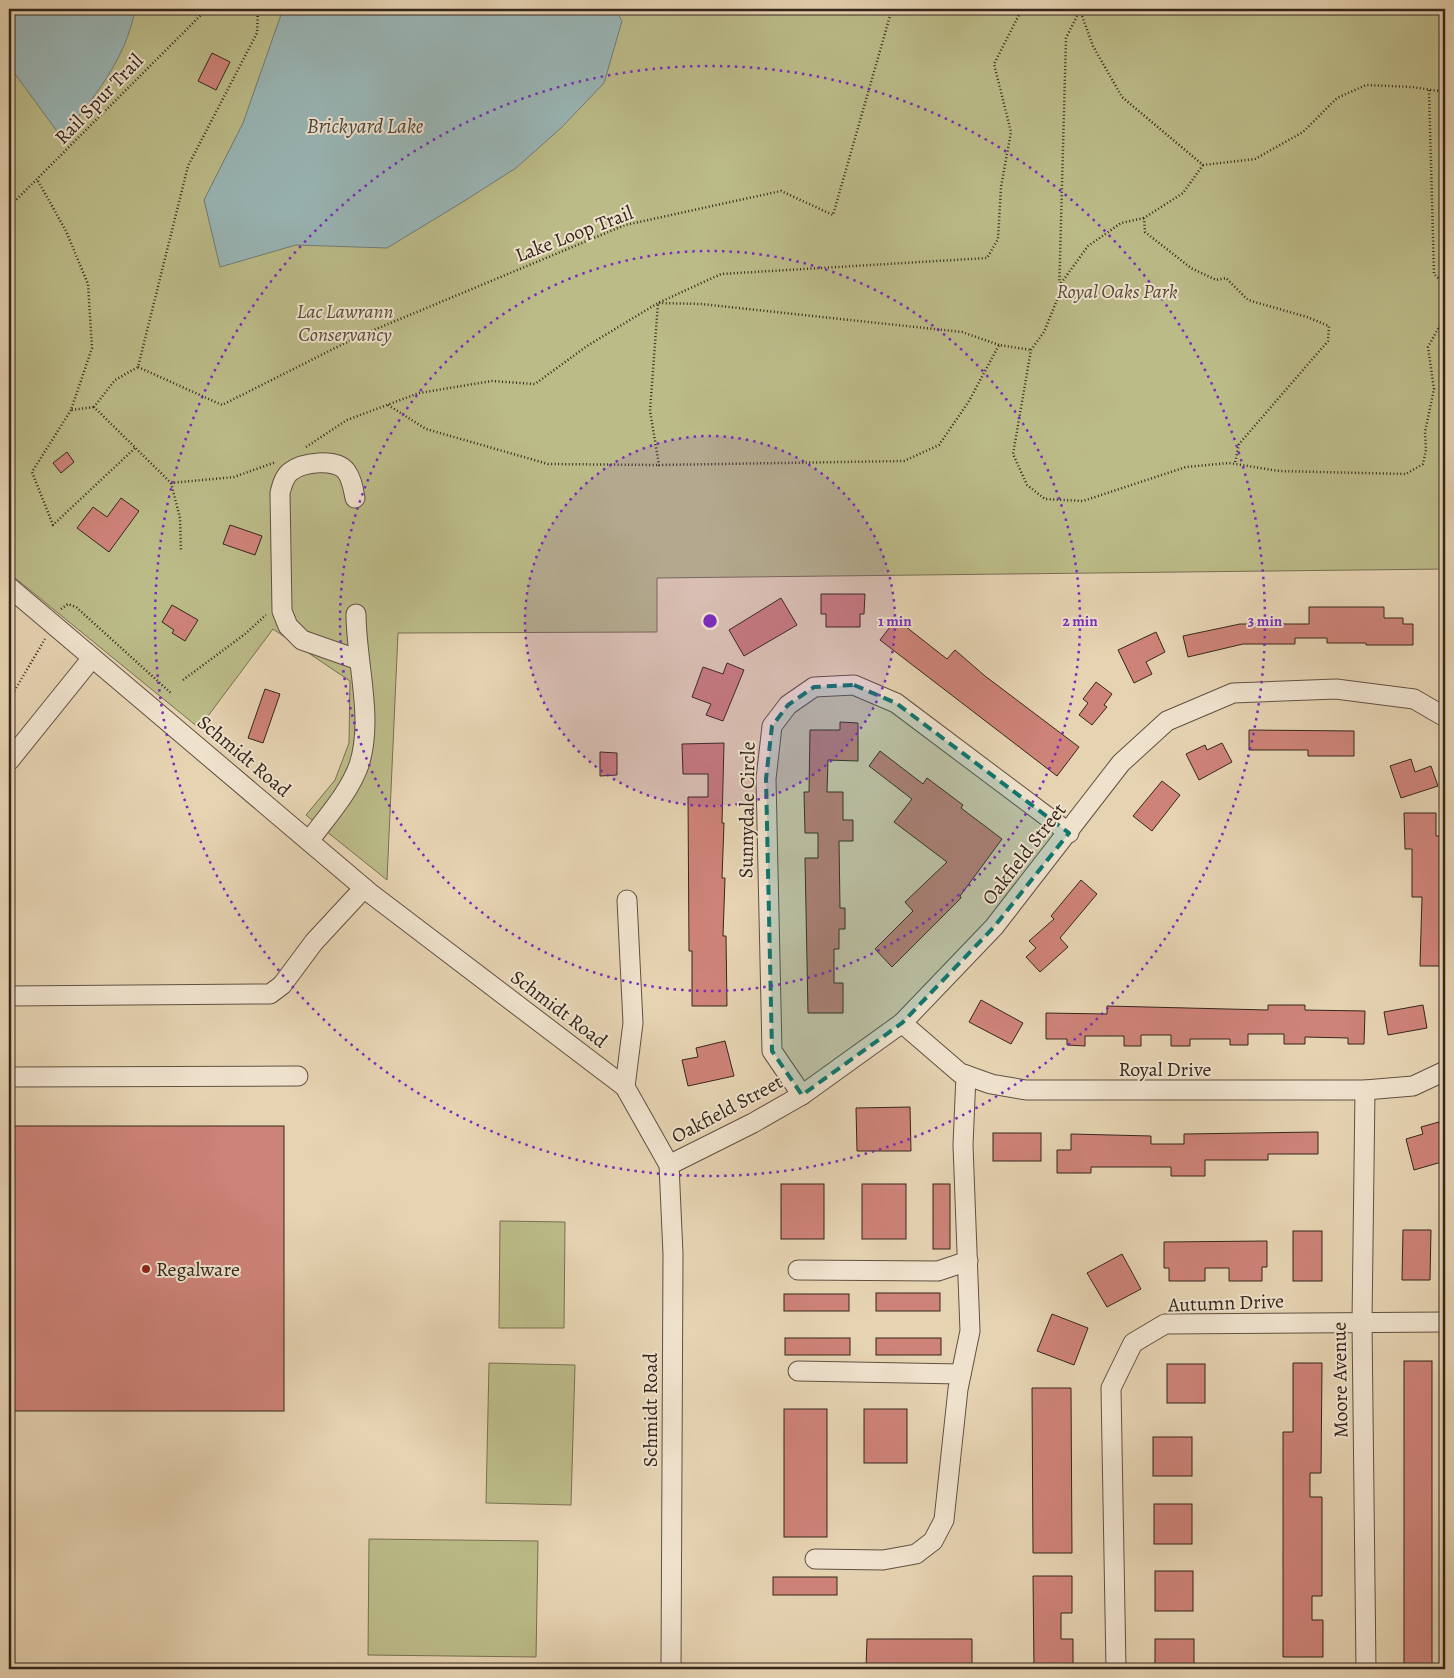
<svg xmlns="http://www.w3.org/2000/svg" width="1454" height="1678" viewBox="0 0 1454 1678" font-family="Alegreya,serif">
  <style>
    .green { fill: #bb8; stroke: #787052 }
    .water { fill: #99b6b6; stroke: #717c78 }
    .building { fill: #ce8379; stroke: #35261c }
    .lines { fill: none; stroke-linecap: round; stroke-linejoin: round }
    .minor-casing { stroke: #615142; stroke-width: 21 }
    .path { stroke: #35261c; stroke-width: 2.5; stroke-dasharray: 1 2.5; stroke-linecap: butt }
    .minor { stroke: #efe2cd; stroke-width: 19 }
    .marked { fill: #0f766e; fill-opacity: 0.2; stroke: #0f766e; stroke-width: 4; stroke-dasharray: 10 6; stroke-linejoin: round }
    .ring { fill: none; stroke: #7b2cbf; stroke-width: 2.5; stroke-dasharray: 2.5 5 }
    .poi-dot { fill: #8f2418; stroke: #efe2cd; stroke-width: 2 }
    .labels { text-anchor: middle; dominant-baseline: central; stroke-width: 4; stroke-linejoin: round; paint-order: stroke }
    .street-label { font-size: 20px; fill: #35261c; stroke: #efe2cd }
    .park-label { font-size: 20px; font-style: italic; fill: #564b37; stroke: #efe2cd }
    .poi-label { font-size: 20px; fill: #35261c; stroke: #efe2cd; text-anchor: start }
    .water-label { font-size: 21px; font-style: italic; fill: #4e4a42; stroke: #efe2cd }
    .centre { fill: #7b2cbf; stroke: #efe2cd; stroke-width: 2.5 }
    .ring-label { font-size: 15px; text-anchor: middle; font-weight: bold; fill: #7b2cbf; stroke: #efe2cd; stroke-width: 4; stroke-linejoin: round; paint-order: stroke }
  </style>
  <rect width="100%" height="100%" fill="#e6d3b2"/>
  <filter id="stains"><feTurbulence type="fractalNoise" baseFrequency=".004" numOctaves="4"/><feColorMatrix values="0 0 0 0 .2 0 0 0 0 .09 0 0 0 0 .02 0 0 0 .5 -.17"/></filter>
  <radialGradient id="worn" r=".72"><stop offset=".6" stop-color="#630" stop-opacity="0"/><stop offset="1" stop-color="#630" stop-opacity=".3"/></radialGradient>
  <g class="green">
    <polygon points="9,9 1445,9 1445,569 657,578 657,632 398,633 387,880 306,815 335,780 349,743 350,681 273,629 199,728 9,573"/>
    <polygon points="500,1221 565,1222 564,1328 499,1328"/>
    <polygon points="489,1363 575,1365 571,1505 486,1503"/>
    <polygon points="369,1539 538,1541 536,1657 368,1655"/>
  </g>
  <g class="water">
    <path d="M9 9H135C126 60 93 98 62 138L12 70 9 62Z"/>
    <polygon points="283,9 615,9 622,21 604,83 561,128 516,168 461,203 387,248 296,245 220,267 204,200 243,123"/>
  </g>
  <g class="building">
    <polygon points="212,53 230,62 216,90 198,81"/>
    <polygon points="67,452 74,462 61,473 53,463"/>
    <polygon points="121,498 139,511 109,552 77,528 93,507 107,517"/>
    <polygon points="230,525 262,536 255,555 223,544"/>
    <polygon points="821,594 865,594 864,614 860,614 860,627 826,627 826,614 821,614"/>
    <polygon points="781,598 797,625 744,656 729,630"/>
    <polygon points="172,605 198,620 185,641 172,633 174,630 162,622"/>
    <polygon points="1309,607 1384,607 1384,618 1403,618 1403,624 1413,624 1413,645 1366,645 1366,643 1327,643 1327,638 1295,638 1295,644 1243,644 1188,657 1183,636 1240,624 1309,624"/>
    <polygon points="896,619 947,659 955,650 985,676 1079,747 1057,776 880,640"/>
    <polygon points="1156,632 1165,652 1146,662 1152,674 1134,683 1118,650"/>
    <polygon points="727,663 744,670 723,721 706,715 711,704 692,697 703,667 723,674"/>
    <polygon points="1096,682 1112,694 1104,705 1107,707 1092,725 1079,715 1088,703 1083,699"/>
    <polygon points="265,689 280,694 263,743 248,738"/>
    <polygon points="840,722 858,723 858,761 828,760 827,792 843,792 843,820 853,820 853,841 839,841 840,908 845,908 845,929 839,929 839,949 834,949 834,983 843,983 843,1013 808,1013 805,858 818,858 818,833 805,833 804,792 809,792 810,730 840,730"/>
    <polygon points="1249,730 1354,731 1354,756 1308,756 1308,750 1249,750"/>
    <polygon points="724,743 722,823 724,823 722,878 725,878 723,936 726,936 727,1006 692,1006 692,951 689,951 688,797 708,797 708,774 683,774 682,744"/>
    <polygon points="1222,743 1232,762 1199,780 1186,754 1205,745 1207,750"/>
    <polygon points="880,751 923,784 927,778 963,805 961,808 1002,839 960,896 961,898 892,967 875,949 913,911 905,902 947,862 894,822 912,799 869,766"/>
    <polygon points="600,752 617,753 617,775 600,776"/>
    <polygon points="1411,759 1415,772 1431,766 1438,786 1401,798 1390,766"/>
    <polygon points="1162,781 1180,795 1152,831 1133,816"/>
    <polygon points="1404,813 1436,813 1436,836 1441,836 1440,966 1420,966 1422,897 1412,897 1412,849 1405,849"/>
    <polygon points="1081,880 1097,894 1060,938 1068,947 1040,972 1026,957 1036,948 1029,941 1054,919 1051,916"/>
    <polygon points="981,1000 1023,1023 1011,1044 969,1022"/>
    <polygon points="1268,1005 1305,1005 1305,1010 1365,1011 1364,1044 1348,1044 1348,1038 1305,1037 1305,1044 1284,1044 1284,1034 1248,1034 1248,1045 1230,1045 1230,1039 1190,1039 1190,1046 1171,1046 1171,1035 1141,1035 1141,1046 1124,1046 1124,1036 1085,1036 1085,1046 1067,1045 1067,1039 1046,1039 1046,1013 1107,1014 1107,1006 1268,1010"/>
    <polygon points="1423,1005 1427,1028 1388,1035 1384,1012"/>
    <polygon points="725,1041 734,1076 688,1086 682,1060 698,1057 696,1048"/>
    <polygon points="910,1107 911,1151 857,1151 856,1108"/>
    <polygon points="1439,1122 1445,1145 1445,1161 1414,1170 1406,1139 1423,1134 1421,1127"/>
    <rect x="9" y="1126" width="275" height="285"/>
    <polygon points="1318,1132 1318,1154 1268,1154 1268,1160 1205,1160 1205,1176 1171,1176 1171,1167 1091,1167 1091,1173 1057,1173 1057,1150 1071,1150 1071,1134 1151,1136 1151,1144 1184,1144 1184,1134"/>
    <rect x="993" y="1133" width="48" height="28"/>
    <rect x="781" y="1184" width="43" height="55"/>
    <rect x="862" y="1184" width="44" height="55"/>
    <rect x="933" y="1184" width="17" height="65"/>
    <polygon points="1403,1230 1431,1230 1430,1280 1402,1280"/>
    <rect x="1293" y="1231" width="29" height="50"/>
    <polygon points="1267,1241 1267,1267 1262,1267 1262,1281 1229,1281 1229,1268 1205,1268 1205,1281 1169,1281 1169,1268 1164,1268 1164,1242"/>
    <polygon points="1122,1254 1141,1289 1107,1307 1087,1273"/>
    <rect x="876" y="1293" width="64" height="18"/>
    <rect x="784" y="1294" width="65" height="17"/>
    <polygon points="1052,1314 1088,1328 1074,1365 1037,1351"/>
    <rect x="785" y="1338" width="65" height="17"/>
    <rect x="876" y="1338" width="65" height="17"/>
    <rect x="1404" y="1361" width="28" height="308"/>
    <polygon points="1293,1363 1322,1363 1321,1473 1310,1473 1310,1497 1322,1497 1322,1596 1312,1596 1312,1620 1323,1620 1323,1657 1283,1657 1283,1432 1293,1432"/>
    <rect x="1167" y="1364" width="38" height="39"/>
    <polygon points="1032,1388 1071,1388 1072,1553 1033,1553"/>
    <rect x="784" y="1409" width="43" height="128"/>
    <rect x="864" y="1409" width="43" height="54"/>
    <rect x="1153" y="1437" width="39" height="39"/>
    <rect x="1154" y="1504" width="38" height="40"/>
    <rect x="1155" y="1571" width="38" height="40"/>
    <polygon points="1033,1576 1072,1576 1072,1613 1061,1613 1061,1639 1073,1639 1073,1669 1034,1669"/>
    <rect x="773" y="1577" width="64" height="18"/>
    <polygon points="867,1639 972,1639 972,1669 866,1669"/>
    <rect x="1155" y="1639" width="39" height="30"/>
  </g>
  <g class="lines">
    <defs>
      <g id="minor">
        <path d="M355 498C353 488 352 479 346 471 336 458 302 462 290 472 284 477 282 485 280 493L282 611 288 626 302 640 359 660"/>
        <polyline points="9,587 370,893 625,1087 669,1165 673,1254 671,1669"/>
        <polyline points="9,761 92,658"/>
        <path d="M309 841C326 818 349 793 359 765 374 719 356 661 356 614"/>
        <polyline points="9,996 270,994 282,985 314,942 364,888"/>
        <polyline points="902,1023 960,1073 991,1084 1026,1090 1365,1090 1413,1086 1445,1071"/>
        <polyline points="9,1077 298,1076"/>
        <polyline points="625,1087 633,1023 627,900"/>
        <polyline points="1365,1090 1362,1322 1366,1669"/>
        <polyline points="802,1095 772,1051 766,779 772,726 788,705 814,687 854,685 896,703 1069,833"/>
        <polyline points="669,1165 753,1123 802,1095 902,1023 994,927 1121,763 1167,721 1233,693 1336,689 1414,699 1445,717"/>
        <polyline points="798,1270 938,1271 968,1261"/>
        <polyline points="798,1371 961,1374"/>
        <polyline points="815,1559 883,1560 916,1554 933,1541 944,1520 958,1389 970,1331 963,1145 966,1075"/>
        <polyline points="1116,1669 1111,1388 1133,1343 1165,1324 1445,1322"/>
      </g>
    </defs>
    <use href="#minor" class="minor-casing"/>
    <g class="path">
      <polyline points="258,9 257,33 188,166 138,367 115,380 94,407 171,483 234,477 276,462"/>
      <polyline points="1429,90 1434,274 1445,285"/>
      <polyline points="1445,92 1412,87 1366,85 1337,98 1303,132 1255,159 1203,165 1122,97 1093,46 1080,10 1066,38 1059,295 1044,332 1031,350 1013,454 1027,485 1045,499 1083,501 1186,467 1229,463 1279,471 1406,474 1423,464 1426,450 1425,432 1434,389 1428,347 1445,316"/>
      <polyline points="1203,165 1183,193 1144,218 1145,232 1191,268 1216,280 1226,278 1248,300 1307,317 1329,326 1328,341 1239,444 1235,463"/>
      <polyline points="38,181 66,231 88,284 92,348 71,410 94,407"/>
      <polyline points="9,207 207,9"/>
      <polyline points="1059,286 1088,246 1121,223 1144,218"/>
      <polyline points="999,345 962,332 701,304 658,303 650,411 659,465 904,461 939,445 969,401 999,345 1031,350"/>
      <polyline points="138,367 222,405 357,337 625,225 781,191 833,215 892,9"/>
      <polyline points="388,405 426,429 548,464 659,465"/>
      <polyline points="71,410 32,472 53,525 135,448"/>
      <polyline points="306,447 347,420 419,393 492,381 535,384 587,346 658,303 721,274 987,258 998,239 1001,187 1011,132 994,64 1022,9"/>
      <polyline points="171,483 180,518 181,551"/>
      <polyline points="61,609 68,604 76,607 172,694"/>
      <polyline points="183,680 245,634 266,615"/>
      <polyline points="9,700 45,639"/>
    </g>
    <use href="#minor" class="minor"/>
  </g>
  <path class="marked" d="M854 685 896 703 1069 833 994 927 902 1023 802 1095 772 1051 766 779 772 726 788 705 814 687Z"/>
  <circle cx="710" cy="621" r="185" fill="#7b2cbf" fill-opacity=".12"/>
  <g class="ring">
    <circle cx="710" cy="621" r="185"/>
    <circle cx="710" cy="621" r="370"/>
    <circle cx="710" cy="621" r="555"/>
  </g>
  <circle class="poi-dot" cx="146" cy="1269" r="5"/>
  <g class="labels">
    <g class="street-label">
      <text transform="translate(99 99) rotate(-46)">Rail Spur Trail</text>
      <text transform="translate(574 234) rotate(-21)">Lake Loop Trail</text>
      <text transform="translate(244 756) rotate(40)">Schmidt Road</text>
      <text transform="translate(747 810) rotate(-89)">Sunnydale Circle</text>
      <text transform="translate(1024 854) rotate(-52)">Oakfield Street</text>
      <text transform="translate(559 1009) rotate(37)">Schmidt Road</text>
      <text x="1165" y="1069">Royal Drive</text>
      <text transform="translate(727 1109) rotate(-28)">Oakfield Street</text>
      <text transform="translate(1226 1303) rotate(-2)">Autumn Drive</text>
      <text transform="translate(1340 1380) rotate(-91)">Moore Avenue</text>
      <text transform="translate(650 1410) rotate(-90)">Schmidt Road</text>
    </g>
    <g class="park-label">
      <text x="1117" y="291">Royal Oaks Park</text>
      <text x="345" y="311">Lac Lawrann<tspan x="345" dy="23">Conservancy</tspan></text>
    </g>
    <g class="poi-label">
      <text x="156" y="1269">Regalware</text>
    </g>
    <g class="water-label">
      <text x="365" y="126">Brickyard Lake</text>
    </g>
  </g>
  <circle cx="710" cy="621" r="8" class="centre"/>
  <g class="ring-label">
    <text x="895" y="626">1 min</text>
    <text x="1080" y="626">2 min</text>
    <text x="1265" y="626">3 min</text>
  </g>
  <rect width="1454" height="1678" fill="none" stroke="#e6d3b2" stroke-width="30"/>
  <rect x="10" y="10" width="1434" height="1658" fill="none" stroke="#35261c" stroke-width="2.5"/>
  <rect x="15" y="15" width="1424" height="1648" fill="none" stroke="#35261c"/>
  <rect width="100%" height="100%" filter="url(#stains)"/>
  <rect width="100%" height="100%" fill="url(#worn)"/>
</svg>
